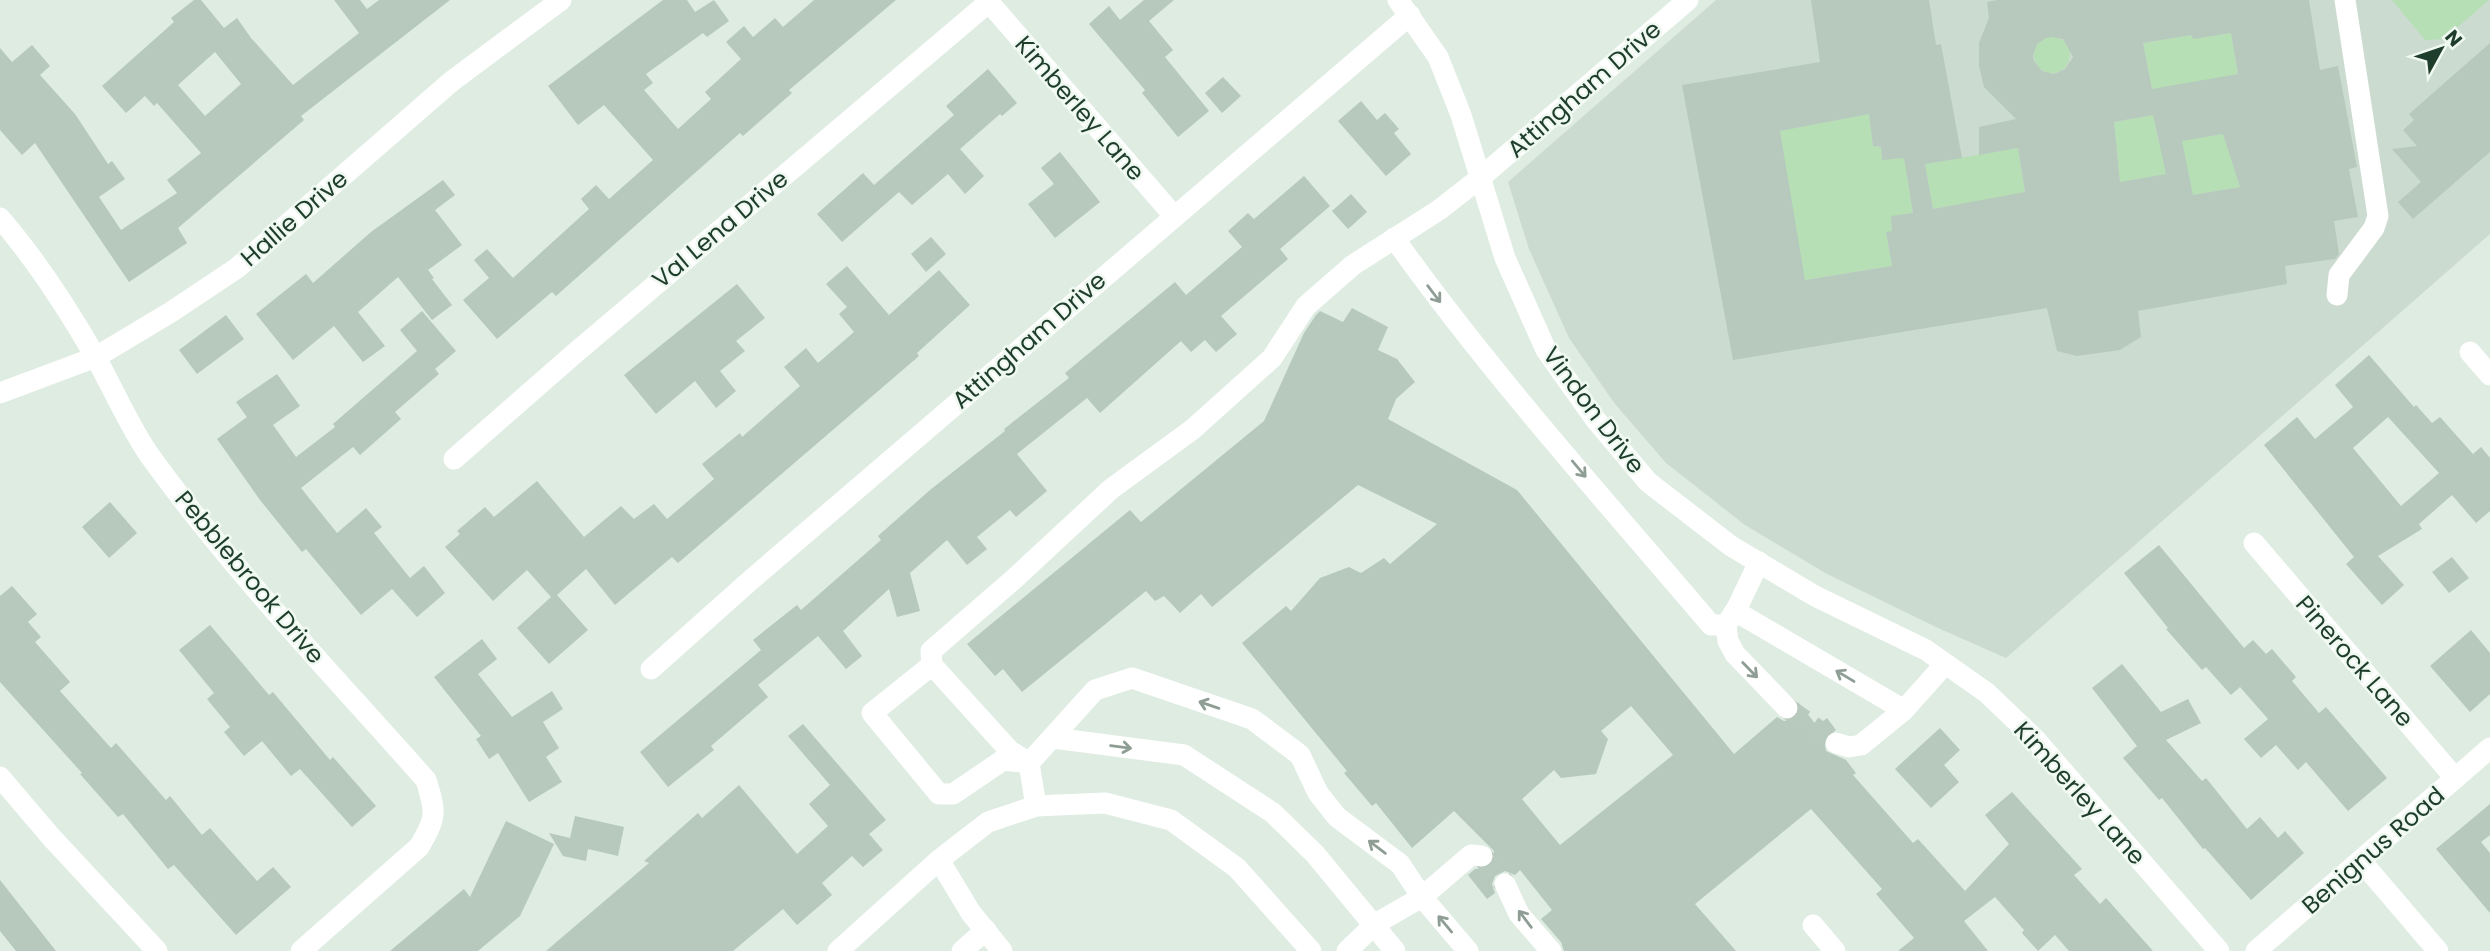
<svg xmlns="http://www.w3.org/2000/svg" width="2490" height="951" viewBox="0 0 2490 951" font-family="Poppins,sans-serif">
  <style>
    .built { fill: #ccdbd0 }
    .green { fill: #b6dfb5 }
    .building { fill: #b6c9bc; fill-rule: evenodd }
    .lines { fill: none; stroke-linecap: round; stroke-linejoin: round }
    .minor-tunnel { stroke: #b8c9bd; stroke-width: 21; stroke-dasharray: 21 10; stroke-linecap: butt }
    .minor { stroke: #fff; stroke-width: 21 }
    .oneway { stroke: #8e9e95 }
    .labels { text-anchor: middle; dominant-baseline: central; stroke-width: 5; stroke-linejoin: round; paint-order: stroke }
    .street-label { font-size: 24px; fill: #1e3d2b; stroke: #eff8f1 }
  </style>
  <rect width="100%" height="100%" fill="#deece2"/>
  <polygon class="built" points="1716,0 2490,0 2490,234 2006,658 1938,628 1827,574 1745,525 1666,463 1615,404 1569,338 1529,249 1508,182"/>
  <g class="green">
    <polygon points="2392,0 2489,0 2444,39 2425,40"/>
    <polygon points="2231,33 2239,82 2152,89 2143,43 2191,35 2193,39"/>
    <circle cx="2052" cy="55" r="18"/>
    <polygon points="1869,114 1873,146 1881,147 1882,159 1904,158 1913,213 1891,217 1892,231 1886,233 1892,266 1798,281 1773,132"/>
    <polygon points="2153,115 2159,144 2223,134 2240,187 2193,195 2188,171 2120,182 2117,150 2077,129"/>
    <polygon points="2018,148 2025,193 1933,209 1925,164"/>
  </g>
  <g class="building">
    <path d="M194 0H201L224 28 237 18 251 38 293 85 359 33 334 0H360L367 9 379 0H450L301 116 304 120 178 228 187 243 129 282 35 143 22 155 0 130V48L12 62 32 45 50 66 40 75 75 114 108 164 112 161 125 179 99 197 121 230 177 193 167 180 201 153 157 103 154 106 145 96 126 113 102 86 174 22 171 18ZM215 52 241 84 205 116 178 85Z"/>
    <polygon points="663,0 687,0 695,12 714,0 729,21 707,37 703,33 646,74 653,83 644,90 678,129 711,99 705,92 741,59 726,42 744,26 753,37 775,18 783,27 814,0 896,0 789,90 792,93 743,136 740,133 556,296 552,292 497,339 463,300 489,278 474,260 487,249 513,278 589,209 581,199 596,185 609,199 653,160 604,105 578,125 548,86"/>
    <polygon points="1144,0 1174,0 1149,21 1173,50 1165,57 1209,111 1178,137 1142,93 1145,90 1089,24 1109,6 1120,20"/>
    <path d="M1811 0H1929L1936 45 1941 44 1962 158 1925 164 1933 209 2025 192 2018 148 1979 155V127L2016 119 1984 87 1979 66V43L1989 18 1987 2 1997 0H2309L2320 70 2338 66 2357 167 2349 169 2358 217 2334 221 2339 254 2335 259 2285 266 2287 284 2138 311 2141 337 2120 350 2077 356 2057 351 2047 308 1733 360 1682 85 1820 62ZM2231 33 2238 74 2152 89 2143 43 2191 35 2193 39ZM2052 37 2063 39 2073 57 2065 69 2054 74 2042 71 2034 61 2033 56 2037 44 2046 38ZM1869 114 1873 146 1881 147 1882 160 1904 158 1913 213 1891 216 1892 231 1886 232 1892 266 1805 280 1780 131ZM2153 115 2166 174 2120 182 2114 122ZM2223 134 2240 187 2193 195 2182 141Z"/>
    <polygon points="2490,43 2490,152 2413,219 2398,202 2421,182 2392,149 2417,146 2403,130 2414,120 2409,114"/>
    <polygon points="988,69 1017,103 1002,116 1000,114 960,149 984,176 965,194 948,174 912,205 899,192 842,242 817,214 863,173 874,185 954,115 946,106"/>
    <polygon points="1223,77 1241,96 1222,113 1205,93"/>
    <polygon points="1361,101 1377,120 1385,113 1399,129 1394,133 1411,154 1386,176 1338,121"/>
    <polygon points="1060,152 1100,202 1055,238 1028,204 1054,184 1041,168"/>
    <polygon points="1304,176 1330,206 1280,249 1288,259 1221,316 1237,334 1216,352 1205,340 1191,352 1181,341 1100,413 1087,398 1017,454 1047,491 1016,517 1010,510 977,537 987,549 967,565 947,540 910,573 920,611 897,617 889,589 843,631 862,656 846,669 818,636 758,685 768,697 711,746 714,750 668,787 640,752 761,650 753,640 797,605 801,610 881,540 878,536 930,490 1005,431 1004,429 1069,378 1065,373 1175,282 1186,295 1242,247 1228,231 1248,213 1254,219"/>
    <polygon points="443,180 455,195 435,210 462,245 428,270 434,278 432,279 452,305 432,320 398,277 358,312 385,346 363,362 334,326 293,360 256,314 306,274 313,283 371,232"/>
    <polygon points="1351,194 1367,212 1348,229 1332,211"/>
    <polygon points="931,237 946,254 926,272 911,254"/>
    <polygon points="847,266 889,315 939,270 970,305 917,353 919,356 678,563 672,557 615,605 586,569 557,595 588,630 549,664 517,628 551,597 527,570 493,601 445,547 460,534 457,531 485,507 494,517 537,481 584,537 621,506 634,519 654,504 667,519 714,479 702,464 740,433 742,437 800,386 784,367 806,348 818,363 854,332 839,314 847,307 826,284"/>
    <polygon points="737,284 765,318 736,341 745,351 720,371 736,391 716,408 695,381 656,414 624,375"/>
    <path d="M1352 308 1388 327 1378 350 1397 359 1415 382 1396 399 1388 419 1517 490 1734 754 1777 717 1784 721 1796 718 1800 711 1798 702 1817 726 1827 718 1836 730 1828 733 1824 739 1826 751 1846 760 1856 773 1853 775 1913 843 1918 839 1965 891 2009 844 1985 815 2012 792 2082 869 2074 875 2100 904 2106 898 2153 951H2069L2055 935 2038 951 2022 933 2024 930 1995 897 1964 921 1988 951H1898L1914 938 1876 894 1882 889 1811 809 1695 904 1736 951H1564L1561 942 1541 919 1552 910 1520 870 1515 875 1505 871 1495 876 1492 884 1495 893 1487 899 1468 875 1475 869 1487 868 1492 864 1494 851 1454 811 1412 848 1376 803 1372 806 1344 773 1347 771 1242 643 1286 606 1291 611 1320 578 1349 567 1361 573 1384 558 1390 564 1437 524 1358 485 1212 607 1201 594 1180 613 1164 596 1155 601 1146 591 1022 692 1003 669 995 676 967 644 1130 510 1141 522 1264 421 1304 333 1316 315 1320 311 1343 322ZM1631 706 1673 755 1560 845 1522 799 1554 770 1561 778 1596 774 1608 739 1601 731Z"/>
    <polygon points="422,311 456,351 435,369 439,374 395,412 401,419 360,455 353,447 301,488 337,533 366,508 382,527 374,533 410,578 424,566 445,593 417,617 392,589 361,615 306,549 302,552 260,500 217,439 247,417 236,402 277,374 300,406 273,425 296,457 335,427 333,424 417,351 400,330"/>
    <polygon points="226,315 244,339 197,374 179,350"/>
    <path d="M2369 355 2414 407 2416 405 2432 423 2440 417 2473 454 2481 447 2490 458V511L2476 523 2452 495 2419 524 2422 529 2378 556 2404 585 2382 605 2346 564 2354 557 2264 445 2297 417 2315 439 2353 407 2335 385ZM2388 417 2439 473 2401 506 2353 448Z"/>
    <polygon points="110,502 137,533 109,558 82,527"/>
    <polygon points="2159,545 2244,648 2253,640 2266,654 2272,649 2296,677 2292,681 2319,713 2326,707 2387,778 2348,811 2306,762 2298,770 2276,745 2261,758 2244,739 2268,719 2240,687 2231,695 2206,667 2202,670 2166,629 2168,628 2124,573"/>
    <polygon points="2452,557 2469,578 2449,593 2432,572"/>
    <polygon points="12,586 37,614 28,622 41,637 35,642 70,682 60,691 111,748 116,743 166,800 170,796 202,835 210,828 257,881 273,867 291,887 236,935 174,865 168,869 123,814 118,817 80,774 82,773 0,682 0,596"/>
    <polygon points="210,625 269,695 273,692 330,760 333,757 376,806 352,827 300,769 291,776 262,741 244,756 224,732 230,727 207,699 214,693 179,650"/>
    <polygon points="2471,630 2490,653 2490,694 2470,712 2430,666"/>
    <polygon points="482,639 497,659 478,674 512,717 552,691 563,709 543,722 559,748 546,757 562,782 529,802 498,753 489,759 476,739 481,736 434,677"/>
    <polygon points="2122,664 2161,712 2188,699 2201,723 2166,740 2202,781 2206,778 2247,829 2260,817 2278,838 2285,831 2304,853 2251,900 2205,848 2203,849 2162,798 2159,800 2123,758 2137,746 2092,688"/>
    <polygon points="803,724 886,820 869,834 883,850 863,867 852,856 822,883 832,895 797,925 783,909 733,951 546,951 649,863 644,861 698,813 702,818 739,785 797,854 828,826 809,804 830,785 788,736"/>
    <polygon points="1940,728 1960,750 1944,765 1959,782 1931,808 1895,769"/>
    <polygon points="2490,804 2490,835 2481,842 2490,853 2490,913 2436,849"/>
    <polygon points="575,816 624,827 618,856 588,849 586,861 563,856 549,833 570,838"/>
    <polygon points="506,821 554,844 520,916 478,951 390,951 464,889 470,897"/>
    <polygon points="0,880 56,951 16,951 0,931"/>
  </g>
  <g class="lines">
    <g class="minor-tunnel">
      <polyline points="1787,708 1836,743"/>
      <polyline points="1482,856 1505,884"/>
    </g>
    <g class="minor">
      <polyline points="987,0 1174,216"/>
      <polyline points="1398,0 1438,57 1461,115 1505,258 1546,350 1595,419 1648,482 1731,546 1815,596 1926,650 1987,693 2035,739 2219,951"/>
      <path d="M0 218C37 261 68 309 96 358 114 390 129 426 150 456 233 571 332 674 426 780 436 812 437 817 419 847L301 951"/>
      <path d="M1394 238C1491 374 1603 498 1711 625H1726L1737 608 1759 562"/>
      <polyline points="2337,295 2339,275 2374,228 2378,216 2345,0"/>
      <polyline points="2470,352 2490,375"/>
      <polyline points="0,393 96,357 171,312 237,268 452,81 561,0"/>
      <polyline points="454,459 574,354 989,2"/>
      <polyline points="2254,543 2455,778"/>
      <polyline points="1735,611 1904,710"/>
      <polyline points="1726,625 1728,641 1735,654 1787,708"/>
      <polyline points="932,665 872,713 939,794 953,794 1003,760 1029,763 1095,690 1132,678 1252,719 1300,755 1318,793 1337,817 1400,864 1422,897 1468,951"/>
      <polyline points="651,669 752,579 1410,15"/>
      <polyline points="1053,738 1184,755 1273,813 1315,854 1395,951"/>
      <polyline points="1836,743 1849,747 1861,745 1904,710 1945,664"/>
      <polyline points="0,777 52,838 157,951"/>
      <polyline points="1036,806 1029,763 1010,751 932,665 931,651 1014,579 1111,489 1193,429 1272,358 1306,306 1353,265 1439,210 1480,178 1688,0"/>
      <polyline points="939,860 971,913 1002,951"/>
      <polyline points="2361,861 2438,951"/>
      <polyline points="1505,884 1519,914 1551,951"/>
      <polyline points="1813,925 1835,951"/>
      <polyline points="838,951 939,860 988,822 1036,806 1105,803 1171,820 1237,868 1311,951"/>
      <polyline points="962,951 986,930"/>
      <polyline points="1347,951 1375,924 1422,897 1471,855 1482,856"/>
      <polyline points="2256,951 2490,748"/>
    </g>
  </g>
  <defs><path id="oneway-shaft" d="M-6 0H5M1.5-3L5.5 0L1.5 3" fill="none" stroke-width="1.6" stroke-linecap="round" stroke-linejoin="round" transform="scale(1.75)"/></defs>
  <g class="oneway">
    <use href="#oneway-shaft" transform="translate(1434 294) rotate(53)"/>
    <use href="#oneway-shaft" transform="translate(1579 469) rotate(50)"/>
    <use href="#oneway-shaft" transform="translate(1750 670) rotate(46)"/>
    <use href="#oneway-shaft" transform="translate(1845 676) rotate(-149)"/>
    <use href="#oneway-shaft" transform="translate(1209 705) rotate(-161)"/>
    <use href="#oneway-shaft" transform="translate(1121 747) rotate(7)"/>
    <use href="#oneway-shaft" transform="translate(1377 847) rotate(-143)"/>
    <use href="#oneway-shaft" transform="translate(1525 919) rotate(-127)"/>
    <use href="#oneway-shaft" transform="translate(1445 924) rotate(-130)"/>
  </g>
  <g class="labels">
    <g class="street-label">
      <text transform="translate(1584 89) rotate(-41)">Attingham Drive</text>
      <text transform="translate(1080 108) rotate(49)">Kimberley Lane</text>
      <text transform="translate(294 218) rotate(-41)">Hallie Drive</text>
      <text transform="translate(720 229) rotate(-40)">Val Lena Drive</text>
      <text transform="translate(1029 340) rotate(-41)">Attingham Drive</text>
      <text transform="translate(1594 410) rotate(53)">Vindon Drive</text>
      <text transform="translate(250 577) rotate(50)">Pebblebrook Drive</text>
      <text transform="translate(2355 661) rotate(49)">Pinerock Lane</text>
      <text transform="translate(2080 793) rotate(48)">Kimberley Lane</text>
      <text transform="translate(2373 850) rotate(-41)">Benignus Road</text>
    </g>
  </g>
  <g transform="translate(2441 49) rotate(50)" stroke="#eff8f1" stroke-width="5" paint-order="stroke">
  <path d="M0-5L12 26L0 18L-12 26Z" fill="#1e3d2b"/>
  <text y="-10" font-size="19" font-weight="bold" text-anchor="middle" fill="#1e3d2b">N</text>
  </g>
</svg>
